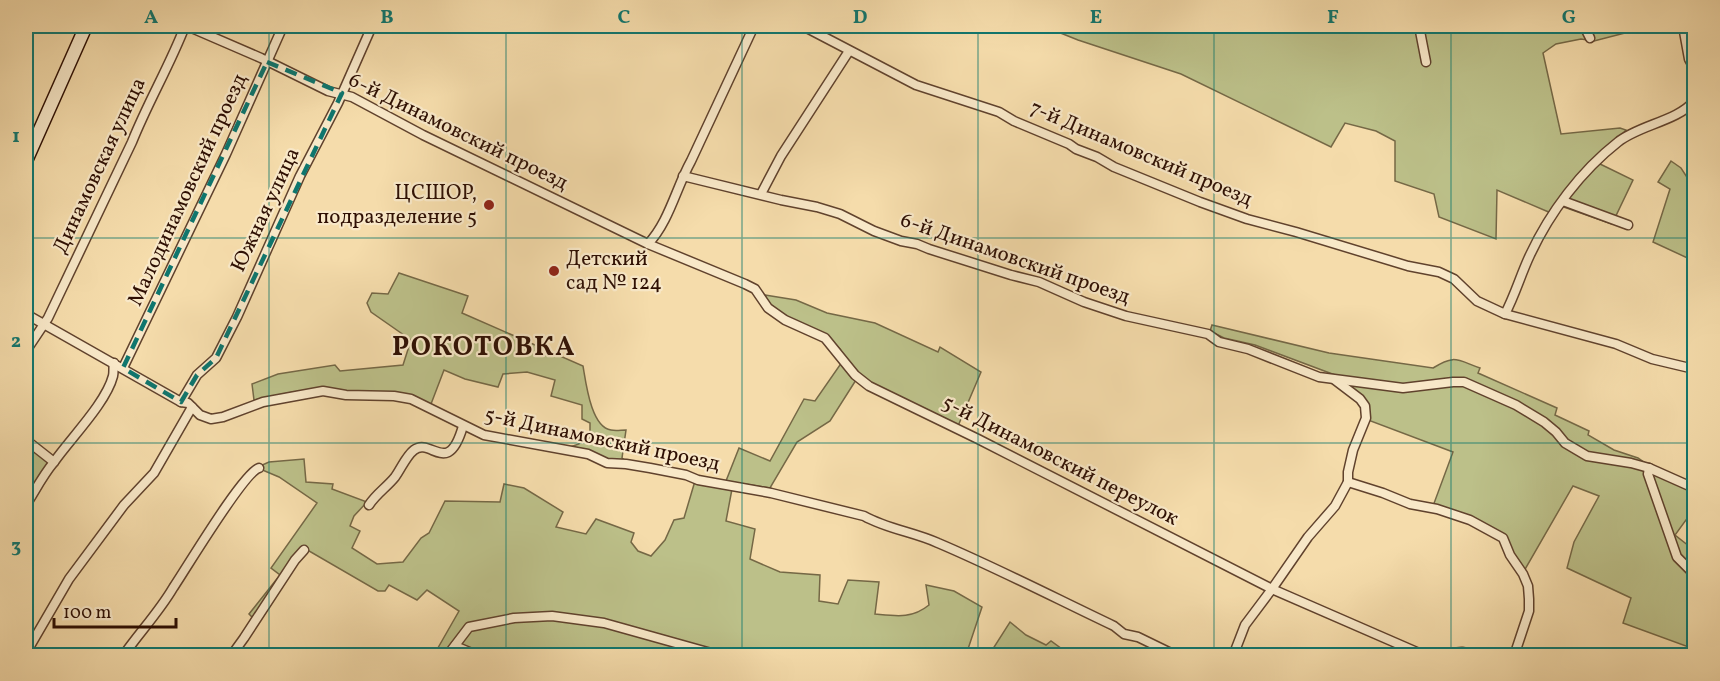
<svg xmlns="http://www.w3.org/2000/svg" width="1720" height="681" viewBox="0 0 1720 681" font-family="Vollkorn,serif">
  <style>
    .green { fill: #bcc089; stroke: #756846; stroke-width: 1.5 }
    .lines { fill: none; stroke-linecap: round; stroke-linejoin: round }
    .street-casing { stroke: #60422d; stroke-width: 11 }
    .secondary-casing { stroke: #2e0f03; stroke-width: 15 }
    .street { stroke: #f8e8c8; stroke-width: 8 }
    .secondary { stroke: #f8e8c8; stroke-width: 12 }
    .marked { fill: none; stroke: #0f766e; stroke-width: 4.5; stroke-dasharray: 12 8; stroke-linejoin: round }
    .grid { fill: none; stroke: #0f766e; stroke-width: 1.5; stroke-opacity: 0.55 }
    .poi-dot { fill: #8f2418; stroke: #f8e8c8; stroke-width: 2 }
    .labels { text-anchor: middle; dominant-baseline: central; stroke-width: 4.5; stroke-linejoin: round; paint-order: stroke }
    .street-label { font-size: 21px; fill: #2e0f03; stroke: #f8e8c8 }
    .poi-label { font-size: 21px; fill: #2e0f03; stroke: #f8e8c8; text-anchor: end }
    .district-label { font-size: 27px; font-weight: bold; letter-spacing: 1.5px; fill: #2e0f03; stroke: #f8e8c8 }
    .neatline { fill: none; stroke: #0f766e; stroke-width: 2 }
    .grid-label { font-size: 20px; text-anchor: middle; font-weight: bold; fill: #0f766e }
  </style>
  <rect width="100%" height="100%" fill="#f5dcab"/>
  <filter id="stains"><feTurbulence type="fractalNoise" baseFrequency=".00333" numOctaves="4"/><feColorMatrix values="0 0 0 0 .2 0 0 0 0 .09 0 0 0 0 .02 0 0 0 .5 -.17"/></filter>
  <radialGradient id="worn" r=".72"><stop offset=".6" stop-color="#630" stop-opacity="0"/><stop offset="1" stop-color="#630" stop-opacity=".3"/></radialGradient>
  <g class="green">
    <polygon points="1043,26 1652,26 1594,41 1581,39 1556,44 1543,53 1561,134 1620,128 1626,130 1551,213 1497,190 1496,239 1439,217 1434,194 1395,181 1395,141 1376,131 1345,123 1331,147 1181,74 1078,40"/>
    <polygon points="1671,161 1681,168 1694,188 1694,261 1653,242 1670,189 1658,182"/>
    <polygon points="1598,163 1633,180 1612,224 1564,207 1573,191"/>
    <path d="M399 273 468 296 462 313 583 366C586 383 591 427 611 430 616 431 621 430 626 430L622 458 626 461 617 462 570 447 579 444 581 440 590 438V423L582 419V405L551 396 555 380 527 372 503 374 498 387 465 379 444 370 431 404 413 397 323 389 293 392 254 400 252 384 278 374 335 365 340 371 403 365 411 340 371 312 367 303 372 293 388 294Z"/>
    <polygon points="765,295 796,300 827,313 875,323 938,352 940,347 981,372 958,426 869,383 846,360 840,349 827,336 783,315 768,305"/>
    <path d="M1212 325 1329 353 1433 368C1455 354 1457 360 1480 368L1478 373 1557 408 1555 415 1589 431 1588 435 1614 450 1638 458 1651 467 1694 485V509L1675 535 1694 550V649L1623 623 1631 598 1567 568 1574 542 1599 496 1573 486 1524 571 1508 547 1507 540 1433 506 1453 452 1368 420 1364 399 1335 375 1255 345 1224 338 1210 331Z"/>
    <polygon points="842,362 856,380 830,421 797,442 770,488 726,481 739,448 770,461 804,399 815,401"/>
    <polygon points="26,441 47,460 48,464 26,501"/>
    <path d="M304 459 306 482 333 484 332 489 367 502 354 516 350 526 360 531 352 548 377 564 403 562 421 538 429 533 445 501 500 502 504 484 524 488 563 512 556 527 586 534 596 519 634 533 631 542 638 551 651 556 665 540 674 520 684 518 695 481 732 489 726 521 755 529 750 559 780 572 820 575 819 601 838 604 848 580 879 582 875 614C896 616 912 619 929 605L926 585 954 591 982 607 968 649 988 655 468 656 458 652 450 655H408L427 648 435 653 459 611 427 590 417 600 389 585 385 591H378L304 548 253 618 249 614 280 575 271 568 317 503 279 477 260 469V466L269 462Z"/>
    <polygon points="1010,622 1026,635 1046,645 1051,641 1066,652 1064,655 989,655"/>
  </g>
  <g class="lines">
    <defs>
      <g id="street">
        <polyline points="187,26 261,58 328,91 352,97 423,135 648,244 745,284 755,289 768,308 785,320 825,338 855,375 869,386 978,439 1272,589 1419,653 1430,655 1462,652 1485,656"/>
        <polyline points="803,26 916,85 999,112 1014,121 1069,144 1076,149 1097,157 1114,167 1200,202 1247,219 1296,232 1408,266 1439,272 1454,279 1477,301 1505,314 1616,344 1652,359 1694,369"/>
        <polyline points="1419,26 1426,62"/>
        <polyline points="1584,26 1590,38"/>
        <polyline points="1683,26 1689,59 1694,68"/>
        <polyline points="683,176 781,200 817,207 840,214 874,231 901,241 917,244 929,249 1011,275 1039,282 1084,302 1126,316 1208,334 1219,342 1248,349 1319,377 1403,388 1453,382 1464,382 1516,405 1544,422 1556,432 1565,443 1587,456 1631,463 1649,468 1694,488"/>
        <polyline points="761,194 781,156 849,51"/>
        <polyline points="1563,201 1628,225"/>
        <path d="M648 244C669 222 676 188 691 161L754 26"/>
        <path d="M26 314 181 402 188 403 200 415 211 419 223 417 263 402 323 391 346 395 394 396 411 399 484 435 588 454 607 463 626 464 650 468 686 475 698 480 771 493 864 516C887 529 914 532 938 543 997 568 1055 598 1114 626L1124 634 1138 637 1177 656"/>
        <path d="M1505 314C1515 295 1521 274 1530 255 1550 212 1581 171 1618 142 1639 125 1678 121 1694 101"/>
        <path d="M26 351 48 318 132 142C148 102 170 65 185 26"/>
        <polyline points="123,368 226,154 283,26"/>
        <polyline points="181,402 197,375 216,358 237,317 300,176 338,103 372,26"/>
        <polyline points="26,440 54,462"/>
        <polyline points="1649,468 1648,474 1677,557 1694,574"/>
        <polyline points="1348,482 1383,493 1410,504 1437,509 1470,520 1503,538 1510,555 1523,574 1528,586 1529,599 1529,611 1514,656"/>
        <path d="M26 505C35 491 43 475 54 462 70 439 106 403 113 376 114 372 113 368 114 363"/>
        <path d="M369 505C376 494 387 487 395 477 401 469 406 456 414 450 431 437 448 478 463 426"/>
        <polyline points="455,646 479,656"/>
        <polyline points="26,653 69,579 124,505 154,473 192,407"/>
        <path d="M123 656C139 633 159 612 173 588 186 569 243 473 259 468"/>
        <polyline points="231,656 244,638 295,560 304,550"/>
        <polyline points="444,656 450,652 469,627 514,618 552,616 604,623 722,656"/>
        <polyline points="1233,656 1245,625 1272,589 1308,537 1335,506 1348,482 1348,472 1353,450 1366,418 1365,406 1360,399 1335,380"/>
      </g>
      <polyline id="secondary" points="26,161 86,26"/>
    </defs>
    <use href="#street" class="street-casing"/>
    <use href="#secondary" class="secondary-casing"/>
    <use href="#street" class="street"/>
    <use href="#secondary" class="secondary"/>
  </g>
  <path class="marked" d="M267 62 342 93 216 358 197 375 181 402 123 368Z"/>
  <path class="grid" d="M269 26V656M506 26V656M742 26V656M978 26V656M1214 26V656M1451 26V656M26 238H1694M26 443H1694"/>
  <g class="poi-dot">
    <circle cx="489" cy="205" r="6"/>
    <circle cx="554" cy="271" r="6"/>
  </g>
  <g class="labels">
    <g class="street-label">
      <text transform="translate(458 132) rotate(26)">6-й Динамовский проезд</text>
      <text transform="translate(1141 154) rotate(23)">7-й Динамовский проезд</text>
      <text transform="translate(100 166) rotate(-65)">Динамовская улица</text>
      <text transform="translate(188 190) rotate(-65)">Малодинамовский проезд</text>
      <text transform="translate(266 210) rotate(-65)">Южная улица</text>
      <text transform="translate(1015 259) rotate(19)">6-й Динамовский проезд</text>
      <text transform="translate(602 440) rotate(12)">5-й Динамовский проезд</text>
      <text transform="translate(1060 461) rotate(27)">5-й Динамовский переулок</text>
    </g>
    <g class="poi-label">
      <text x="477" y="193">ЦСШОР,<tspan x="477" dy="24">подразделение 5</tspan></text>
      <text x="566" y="259" text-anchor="start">Детский<tspan x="566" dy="24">сад № 124</tspan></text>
    </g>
    <g class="district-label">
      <text x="484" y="348">РОКОТОВКА</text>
    </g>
  </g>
  <rect width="1720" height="681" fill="none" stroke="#f5dcab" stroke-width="66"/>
  <path d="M54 618v9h122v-9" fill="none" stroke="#2e0f03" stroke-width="3"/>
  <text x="63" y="618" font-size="18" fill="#2e0f03" stroke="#f8e8c8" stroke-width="4.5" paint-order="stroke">100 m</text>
  <rect x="33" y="33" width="1654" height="615" class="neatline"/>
  <g class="grid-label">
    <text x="151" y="23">A</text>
    <text x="387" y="23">B</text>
    <text x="624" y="23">C</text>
    <text x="860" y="23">D</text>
    <text x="1096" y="23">E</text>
    <text x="1333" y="23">F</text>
    <text x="1569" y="23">G</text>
    <text x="16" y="142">1</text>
    <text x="16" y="347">2</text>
    <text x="16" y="552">3</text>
  </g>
  <rect width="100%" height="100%" filter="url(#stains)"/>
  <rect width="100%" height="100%" fill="url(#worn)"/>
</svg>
